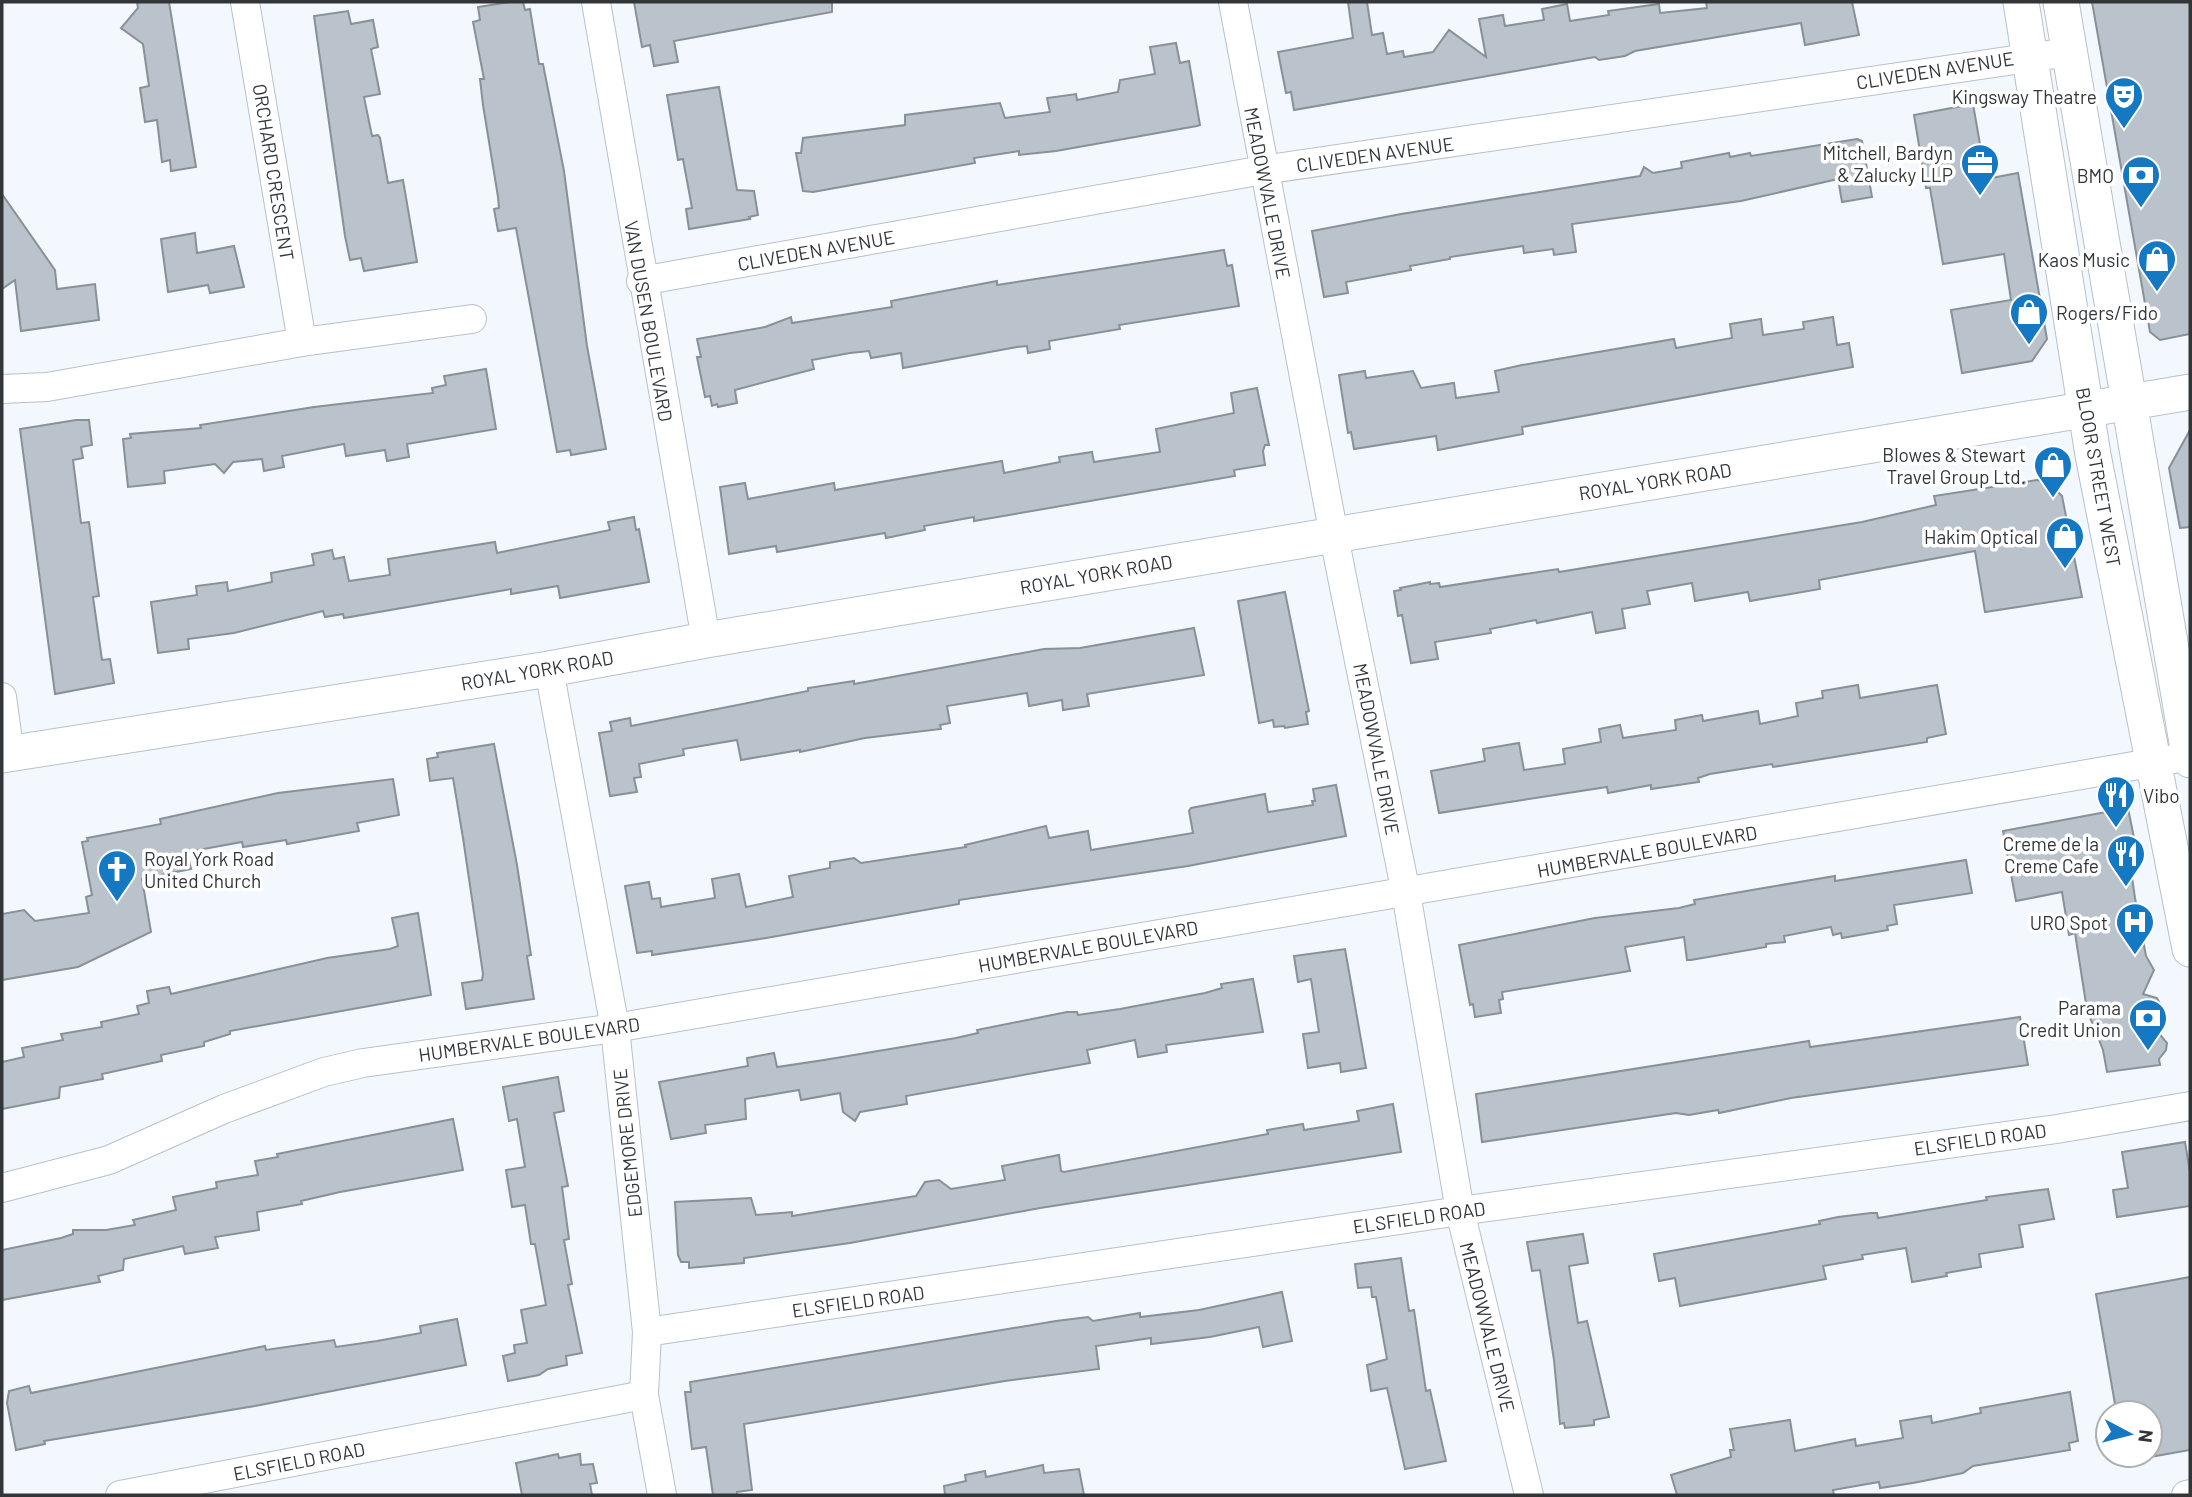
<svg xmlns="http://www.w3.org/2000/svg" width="2192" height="1497" viewBox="0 0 2192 1497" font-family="Barlow,sans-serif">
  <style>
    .building { fill: #bac3cb; stroke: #889098; stroke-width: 2 }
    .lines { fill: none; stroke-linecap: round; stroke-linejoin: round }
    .minor-casing { stroke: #b8c0c9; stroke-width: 30 }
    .major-casing { stroke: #b8c0c9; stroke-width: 37 }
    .minor { stroke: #fff; stroke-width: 28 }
    .major { stroke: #fff; stroke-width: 35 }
    .labels { text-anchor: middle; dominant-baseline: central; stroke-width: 7; stroke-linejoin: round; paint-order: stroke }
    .street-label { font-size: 19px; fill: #323639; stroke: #fff }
    .poi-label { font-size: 19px; fill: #323639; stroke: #fff; text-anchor: end }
  </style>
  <rect width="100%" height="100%" fill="#f3f8fe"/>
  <g class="building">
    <polygon points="137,2 169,2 196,167 171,171 170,160 162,162 157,120 145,122 140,88 149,86 143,44 121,28 138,8"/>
    <polygon points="510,2 523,2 525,10 530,9 539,64 543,64 564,171 587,346 606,449 571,455 570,450 557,452 516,228 498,231 494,209 499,208 498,197 483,105 480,79 484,79 473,22 480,20 478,7"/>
    <polygon points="634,2 832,2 832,12 674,41 678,62 654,66 650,45 642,47"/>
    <polygon points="1348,2 1367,2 1372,35 1383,33 1387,54 1403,51 1404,57 1433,52 1449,30 1486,57 1479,19 1503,15 1505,26 1544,20 1542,9 1567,4 1570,21 1609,15 1608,11 1659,4 1660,13 1707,8 1706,2 1852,2 1859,35 1805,45 1801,23 1635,51 1625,56 1599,60 1595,57 1294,110 1291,92 1286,93 1278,52 1353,38"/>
    <polygon points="2092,2 2190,2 2190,334 2160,340 2150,332"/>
    <polygon points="348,11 351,24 373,20 378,47 371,49 380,94 364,97 372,136 378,135 380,138 388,183 403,180 417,262 364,271 361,258 350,260 345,236 314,16"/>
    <polygon points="1176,43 1180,63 1189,61 1200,125 1197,126 1056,151 1019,155 1019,151 974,158 975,163 813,192 803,191 796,153 801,153 803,138 905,125 905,115 1000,103 1005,118 1050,112 1047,98 1076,94 1077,100 1118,92 1120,80 1155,74 1150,47"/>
    <polygon points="719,87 737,190 754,191 758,215 749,217 750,219 689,229 686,209 692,208 683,159 678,160 667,95"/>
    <polygon points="1973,104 1986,179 2018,173 2047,339 2032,361 1962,373 1951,310 2011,300 2004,254 1943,264 1930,188 1926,188 1914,115"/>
    <polygon points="1857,139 1862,141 1872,197 1842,202 1838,179 1741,201 1572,224 1576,252 1554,255 1553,249 1524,253 1523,246 1450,257 1450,259 1410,266 1411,270 1346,282 1348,293 1324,297 1312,231 1401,214 1640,176 1644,167 1653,173 1682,168 1681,162 1729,153 1730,157 1750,153 1751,156"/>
    <polygon points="2,194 55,270 57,289 95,284 99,320 21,331 15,280 2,289"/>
    <polygon points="195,233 197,253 234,246 244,287 210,293 208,285 168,292 161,239"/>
    <polygon points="1224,250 1227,266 1232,265 1239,306 1119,325 1120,329 1049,341 1050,349 1028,353 1027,346 1017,347 903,368 901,353 871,358 869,351 850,353 812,360 814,369 735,390 737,403 718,407 717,404 712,406 710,396 705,397 697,357 701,357 697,339 765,327 791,317 792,323 892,307 891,301 997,281 997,285"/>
    <polygon points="1833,317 1837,345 1849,343 1853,367 1522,427 1523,434 1438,450 1436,436 1354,449 1351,432 1348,433 1339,375 1365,371 1366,378 1413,371 1421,388 1454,383 1456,398 1499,392 1495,371 1522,365 1674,339 1676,348 1732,338 1730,324 1761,319 1763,335 1804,329 1803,322"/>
    <polygon points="486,369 496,429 407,444 409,457 387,461 385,450 346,456 344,444 282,456 284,467 264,471 262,459 233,462 224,473 215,464 164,471 165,483 128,487 123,439 131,438 130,434 201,428 200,425 314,407 433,393 432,388 446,385 444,376"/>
    <polygon points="1257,388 1269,445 1265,445 1263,451 1265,465 1234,470 1235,476 974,521 974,517 924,526 925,530 886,538 885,533 777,552 776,546 729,554 720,487 745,483 748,499 834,483 835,490 1002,461 1004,473 1060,462 1059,457 1092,452 1094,462 1160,452 1156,429 1234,413 1231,393"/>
    <polygon points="76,420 89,420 92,445 81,447 83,458 73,460 81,523 89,522 95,568 99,596 93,597 102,660 110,659 114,683 55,694 20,429"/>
    <polygon points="2190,430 2190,527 2180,528 2169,468"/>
    <polygon points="2037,480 2047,481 2062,496 2082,597 1985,612 1975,551 1819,580 1820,589 1750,601 1748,592 1695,601 1692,583 1647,591 1650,604 1622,609 1625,628 1596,633 1592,612 1537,623 1536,620 1490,629 1491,633 1435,642 1438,659 1411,663 1402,615 1398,616 1394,591 1401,590 1400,588 1430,582 1430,584 1439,583 1440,587 1558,569 1559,572 1862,522 1936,505 1934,496"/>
    <polygon points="634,517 636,530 639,529 649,582 560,598 558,586 511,594 511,589 344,618 343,614 325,617 323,611 234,633 188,639 189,649 158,653 151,602 197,595 196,586 227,582 228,591 272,582 271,573 314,565 312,554 332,550 334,559 344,557 349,581 390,575 388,559 495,542 497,553 610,530 608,522"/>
    <polygon points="1285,592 1309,711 1306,712 1308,724 1285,728 1284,726 1274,727 1273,720 1259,723 1238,601"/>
    <polygon points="1194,628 1204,675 1087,694 1089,706 1063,710 1062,700 1029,706 1027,693 947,706 950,723 940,725 941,729 865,738 800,752 800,750 741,760 737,740 683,749 684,755 639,764 641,777 634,778 637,792 610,796 599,733 612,731 610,722 630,718 631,726 808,691 808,688 854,681 854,684 1044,649 1080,648"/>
    <polygon points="1858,685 1860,698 1937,685 1946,734 1927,738 1927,742 1773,767 1772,764 1710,774 1698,778 1699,782 1651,789 1651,785 1608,793 1607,787 1439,813 1431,771 1485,761 1483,749 1519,743 1524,770 1565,764 1563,749 1601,742 1599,729 1620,725 1623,738 1676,730 1675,720 1702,715 1703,721 1758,711 1760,724 1798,716 1796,703 1823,698 1822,691"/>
    <polygon points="494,744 517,865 531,955 527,956 534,999 466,1009 462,983 482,980 483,974 463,838 453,778 430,781 427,759 438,757 437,753"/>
    <polygon points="393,779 399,815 357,823 359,831 287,844 286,840 243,847 242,842 187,852 191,869 142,879 151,932 78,967 2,980 2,914 24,910 35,921 89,913 86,897 92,895 82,842 88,841 87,838 161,824 160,819 278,793"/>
    <polygon points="1336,785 1346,836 1188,866 959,900 959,904 760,939 652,955 652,951 637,953 625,886 649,882 652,899 660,898 661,907 715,898 712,879 739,874 746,907 793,897 789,876 830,868 830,862 854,858 861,863 966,847 965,845 1046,826 1049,838 1088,831 1091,850 1193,833 1189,811 1191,808 1265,794 1268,812 1313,805 1312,801 1315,801 1313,789"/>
    <polygon points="2128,808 2136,848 2128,850 2135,898 2146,956 2154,970 2143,994 2157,998 2160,1004 2152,1025 2167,1043 2166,1050 2159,1059 2160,1065 2107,1072 2103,1050 2087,1010 2075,933 2069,935 2062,892 2016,901 2003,831"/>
    <polygon points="1966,860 1972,893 1894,905 1897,924 1887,926 1888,930 1842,938 1841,933 1833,935 1831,927 1784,936 1785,942 1766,944 1766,947 1691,960 1687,960 1684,937 1625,947 1630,971 1502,992 1503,999 1499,1000 1501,1013 1475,1017 1473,1004 1470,1005 1459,945 1595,918 1679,908 1695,904 1694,900 1752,890 1835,876 1835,881"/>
    <polygon points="418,913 431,995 230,1031 230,1034 204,1042 204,1046 161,1055 162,1061 102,1074 103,1079 60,1087 59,1098 2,1109 2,1062 24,1057 22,1048 63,1040 61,1034 102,1027 101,1022 139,1014 137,1006 149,1003 147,991 169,987 171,994 327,958 390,949 398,946 392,918"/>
    <polygon points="1345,949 1366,1068 1341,1072 1340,1063 1308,1068 1303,1034 1319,1032 1311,979 1298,982 1294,956"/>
    <polygon points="1253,979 1263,1032 1166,1045 1167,1052 1138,1057 1135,1040 1087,1050 1090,1063 906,1096 907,1104 860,1112 855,1121 843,1112 840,1093 801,1100 799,1090 745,1099 746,1119 705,1125 706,1133 671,1139 659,1082 748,1066 747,1058 774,1053 777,1067 824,1060 956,1038 978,1033 977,1030 1067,1012 1077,1012 1078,1015 1120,1009 1205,993 1222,988 1221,984"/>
    <polygon points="2020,1017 2028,1065 1791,1098 1719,1113 1718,1110 1689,1115 1676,1113 1482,1142 1476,1094 1778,1046 1809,1041 1810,1047"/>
    <polygon points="558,1077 564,1111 554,1113 568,1186 562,1187 569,1239 564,1240 572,1284 568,1285 582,1353 566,1356 567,1365 548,1369 539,1375 508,1381 503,1356 515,1353 514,1345 527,1343 521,1310 546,1305 535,1244 531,1244 525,1205 512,1207 506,1170 525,1167 517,1119 509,1121 503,1087"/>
    <polygon points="1393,1104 1401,1152 1040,1208 850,1243 744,1258 744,1263 689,1268 689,1262 681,1262 678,1255 675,1202 751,1198 756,1215 792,1212 792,1216 916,1196 925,1182 939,1180 951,1189 1005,1180 1002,1166 1059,1155 1061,1171 1064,1172 1268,1134 1267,1130 1303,1124 1304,1130 1359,1121 1357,1111"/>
    <polygon points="453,1119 463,1170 340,1192 301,1201 302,1204 257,1212 259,1230 215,1237 218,1248 185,1254 183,1246 124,1259 123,1270 98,1276 100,1282 2,1300 2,1250 61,1238 73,1234 73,1230 106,1230 135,1225 133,1220 176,1210 173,1197 217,1188 216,1182 258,1175 255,1161 278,1157 277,1154"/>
    <polygon points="2185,1142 2190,1172 2190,1206 2117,1217 2113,1190 2128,1188 2122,1152"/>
    <polygon points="2048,1189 2054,1219 2019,1225 2023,1247 1979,1254 1981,1267 1946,1273 1947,1276 1912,1282 1906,1248 1862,1255 1863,1259 1823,1266 1826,1279 1680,1306 1675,1278 1659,1281 1654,1254 1820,1224 1819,1221 1838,1217 1871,1213 1877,1213 1878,1218 1987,1200 1986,1197"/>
    <polygon points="1583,1234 1588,1263 1569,1266 1578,1323 1587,1321 1609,1417 1594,1420 1594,1425 1565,1428 1564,1423 1560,1424 1554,1360 1540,1270 1532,1271 1527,1242"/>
    <polygon points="1401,1258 1409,1311 1414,1310 1426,1391 1430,1390 1446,1461 1405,1469 1387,1388 1371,1391 1367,1365 1387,1359 1376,1297 1372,1297 1371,1287 1358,1288 1355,1264"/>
    <polygon points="2190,1277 2190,1450 2150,1457 2150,1413 2146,1413 2145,1405 2116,1410 2096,1294"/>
    <polygon points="1282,1292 1292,1341 1263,1347 1259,1327 1210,1337 1151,1344 1151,1338 1096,1346 1099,1369 1005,1381 744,1424 752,1490 737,1492 737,1495 713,1495 706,1447 692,1449 685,1392 691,1392 690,1382 1056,1321 1088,1317 1093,1321 1140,1313 1140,1317 1199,1310"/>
    <polygon points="457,1319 466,1365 255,1406 44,1441 45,1444 16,1450 7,1403 9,1391 29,1386 31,1393 265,1346 266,1350 334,1340 336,1347 377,1341 421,1333 420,1326"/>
    <polygon points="2070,1392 2078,1441 2069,1443 2070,1450 1973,1466 1963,1473 1913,1483 1880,1488 1879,1482 1833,1490 1834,1495 1677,1495 1671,1475 1731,1457 1730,1450 1734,1450 1730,1429 1790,1420 1795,1451 1855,1439 1856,1446 1903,1438 1900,1421 1931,1416 1932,1423 1981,1413 1980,1408"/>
    <polygon points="558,1454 559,1458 580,1454 581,1465 593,1464 597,1483 590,1484 592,1495 522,1495 516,1463"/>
    <polygon points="1043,1465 1044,1473 1079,1469 1084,1495 945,1495 944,1486 966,1481 965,1475 985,1471 986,1477"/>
  </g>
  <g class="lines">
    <defs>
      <g id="minor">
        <polyline points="245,2 302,342"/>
        <polyline points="596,2 706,640"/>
        <polyline points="1233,2 1340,567 1406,893 1460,1211 1529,1495"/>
        <polyline points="641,281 1263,170 2069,52"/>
        <polyline points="2,389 47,387 302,342 472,319"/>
        <polyline points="549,669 615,1028 647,1332 644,1395 662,1495"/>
        <polyline points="2,697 10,754"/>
        <polyline points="2,1188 109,1160 224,1109 324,1072 363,1063 615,1028 2174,759"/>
        <polyline points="647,1332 1460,1211 2057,1129 2190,1106"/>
        <polyline points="120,1495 644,1395"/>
        <polyline points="2186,1495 2190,1494"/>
      </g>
      <g id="major">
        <polyline points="2021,2 2093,455 2190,949"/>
        <polyline points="2061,2 2190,760"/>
        <polyline points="2,755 549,669 706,640 2190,392"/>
      </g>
    </defs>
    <use href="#minor" class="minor-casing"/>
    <use href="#major" class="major-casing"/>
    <use href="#minor" class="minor"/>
    <use href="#major" class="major"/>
  </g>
  <defs>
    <symbol id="theatre-pin" viewBox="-11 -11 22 30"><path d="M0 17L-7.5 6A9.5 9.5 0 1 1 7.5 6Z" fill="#1578c3" stroke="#fff"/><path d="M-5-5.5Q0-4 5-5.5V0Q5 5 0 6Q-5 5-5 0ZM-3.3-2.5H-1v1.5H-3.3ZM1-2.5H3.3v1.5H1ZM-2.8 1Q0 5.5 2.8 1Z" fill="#fff"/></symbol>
    <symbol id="office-pin" viewBox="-11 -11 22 30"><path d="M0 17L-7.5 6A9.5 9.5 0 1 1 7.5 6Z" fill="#1578c3" stroke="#fff"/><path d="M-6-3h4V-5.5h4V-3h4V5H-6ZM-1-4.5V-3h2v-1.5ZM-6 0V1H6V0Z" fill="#fff"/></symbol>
    <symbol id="bank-pin" viewBox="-11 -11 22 30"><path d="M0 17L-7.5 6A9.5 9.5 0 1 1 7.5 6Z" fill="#1578c3" stroke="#fff"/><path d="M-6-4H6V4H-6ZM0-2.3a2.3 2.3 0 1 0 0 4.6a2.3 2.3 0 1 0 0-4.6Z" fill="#fff"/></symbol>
    <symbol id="shop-pin" viewBox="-11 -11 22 30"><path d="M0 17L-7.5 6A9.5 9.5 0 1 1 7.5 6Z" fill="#1578c3" stroke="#fff"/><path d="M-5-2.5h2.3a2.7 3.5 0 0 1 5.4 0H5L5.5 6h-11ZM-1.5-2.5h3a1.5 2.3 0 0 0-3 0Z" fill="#fff"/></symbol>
    <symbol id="restaurant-pin" viewBox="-11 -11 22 30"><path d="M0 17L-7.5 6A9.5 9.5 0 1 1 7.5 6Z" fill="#1578c3" stroke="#fff"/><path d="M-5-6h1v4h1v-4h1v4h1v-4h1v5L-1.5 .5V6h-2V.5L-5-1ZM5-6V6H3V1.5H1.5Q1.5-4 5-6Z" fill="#fff"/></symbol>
    <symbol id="church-pin" viewBox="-11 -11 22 30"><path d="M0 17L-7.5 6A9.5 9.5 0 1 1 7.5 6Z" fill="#1578c3" stroke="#fff"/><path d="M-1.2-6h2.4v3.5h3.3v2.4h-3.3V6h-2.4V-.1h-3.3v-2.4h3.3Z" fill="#fff"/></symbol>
    <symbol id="hospital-pin" viewBox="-11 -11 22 30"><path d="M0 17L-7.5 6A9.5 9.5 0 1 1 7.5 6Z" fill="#1578c3" stroke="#fff"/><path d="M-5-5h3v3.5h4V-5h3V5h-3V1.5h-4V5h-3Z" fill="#fff"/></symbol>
  </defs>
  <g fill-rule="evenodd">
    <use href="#theatre-pin" x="2102" y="74" width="44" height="60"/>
    <use href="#office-pin" x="1958" y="141" width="44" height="60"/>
    <use href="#bank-pin" x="2119" y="153" width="44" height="60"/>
    <use href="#shop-pin" x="2135" y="237" width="44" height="60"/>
    <use href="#shop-pin" x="2007" y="290" width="44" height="60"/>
    <use href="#shop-pin" x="2031" y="443" width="44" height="60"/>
    <use href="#shop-pin" x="2043" y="514" width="44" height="60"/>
    <use href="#restaurant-pin" x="2094" y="773" width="44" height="60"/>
    <use href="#restaurant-pin" x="2104" y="832" width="44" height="60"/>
    <use href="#church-pin" x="95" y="847" width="44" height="60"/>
    <use href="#hospital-pin" x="2113" y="900" width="44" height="60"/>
    <use href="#bank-pin" x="2126" y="996" width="44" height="60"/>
  </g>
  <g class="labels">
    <g class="street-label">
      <text transform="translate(1935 70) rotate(-9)">CLIVEDEN AVENUE</text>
      <text transform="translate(1375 154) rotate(-8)">CLIVEDEN AVENUE</text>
      <text transform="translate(274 172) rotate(81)">ORCHARD CRESCENT</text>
      <text transform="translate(1268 193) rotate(79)">MEADOWVALE DRIVE</text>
      <text transform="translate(816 250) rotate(-10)">CLIVEDEN AVENUE</text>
      <text transform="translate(649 321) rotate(80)">VAN DUSEN BOULEVARD</text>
      <text transform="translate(2099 477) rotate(80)">BLOOR STREET WEST</text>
      <text transform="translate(1655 481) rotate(-9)">ROYAL YORK ROAD</text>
      <text transform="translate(1096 574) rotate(-10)">ROYAL YORK ROAD</text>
      <text transform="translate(537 670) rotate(-10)">ROYAL YORK ROAD</text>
      <text transform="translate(1377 749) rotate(79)">MEADOWVALE DRIVE</text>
      <text transform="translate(1647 851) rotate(-10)">HUMBERVALE BOULEVARD</text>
      <text transform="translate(1088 946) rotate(-10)">HUMBERVALE BOULEVARD</text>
      <text transform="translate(529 1039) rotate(-8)">HUMBERVALE BOULEVARD</text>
      <text transform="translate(1980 1139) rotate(-8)">ELSFIELD ROAD</text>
      <text transform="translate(627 1143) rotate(-96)">EDGEMORE DRIVE</text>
      <text transform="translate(1419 1217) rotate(-8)">ELSFIELD ROAD</text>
      <text transform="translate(858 1301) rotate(-8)">ELSFIELD ROAD</text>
      <text transform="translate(1488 1327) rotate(76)">MEADOWVALE DRIVE</text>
      <text transform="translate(299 1461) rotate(-11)">ELSFIELD ROAD</text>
    </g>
    <g class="poi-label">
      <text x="2097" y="96">Kingsway Theatre</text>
      <text x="1953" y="152">Mitchell, Bardyn<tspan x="1953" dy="22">&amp; Zalucky LLP</tspan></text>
      <text x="2114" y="175">BMO</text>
      <text x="2130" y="259">Kaos Music</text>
      <text x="2056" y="312" text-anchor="start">Rogers/Fido</text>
      <text x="2026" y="454">Blowes &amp; Stewart<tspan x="2026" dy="22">Travel Group Ltd.</tspan></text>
      <text x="2038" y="536">Hakim Optical</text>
      <text x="2143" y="795" text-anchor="start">Vibo</text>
      <text x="2099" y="843">Creme de la<tspan x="2099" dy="22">Creme Cafe</tspan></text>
      <text x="144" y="858" text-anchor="start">Royal York Road<tspan x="144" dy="22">United Church</tspan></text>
      <text x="2108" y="922">URO Spot</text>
      <text x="2121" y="1007">Parama<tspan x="2121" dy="22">Credit Union</tspan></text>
    </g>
  </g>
  <rect width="2192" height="1497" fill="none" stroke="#323639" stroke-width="7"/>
  <g transform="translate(2129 1434) rotate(97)"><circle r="33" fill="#ffffff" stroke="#adafb0" stroke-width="2"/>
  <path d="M0-5L12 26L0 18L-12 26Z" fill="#1578c3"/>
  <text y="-10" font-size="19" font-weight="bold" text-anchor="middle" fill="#323639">N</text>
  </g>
</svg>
